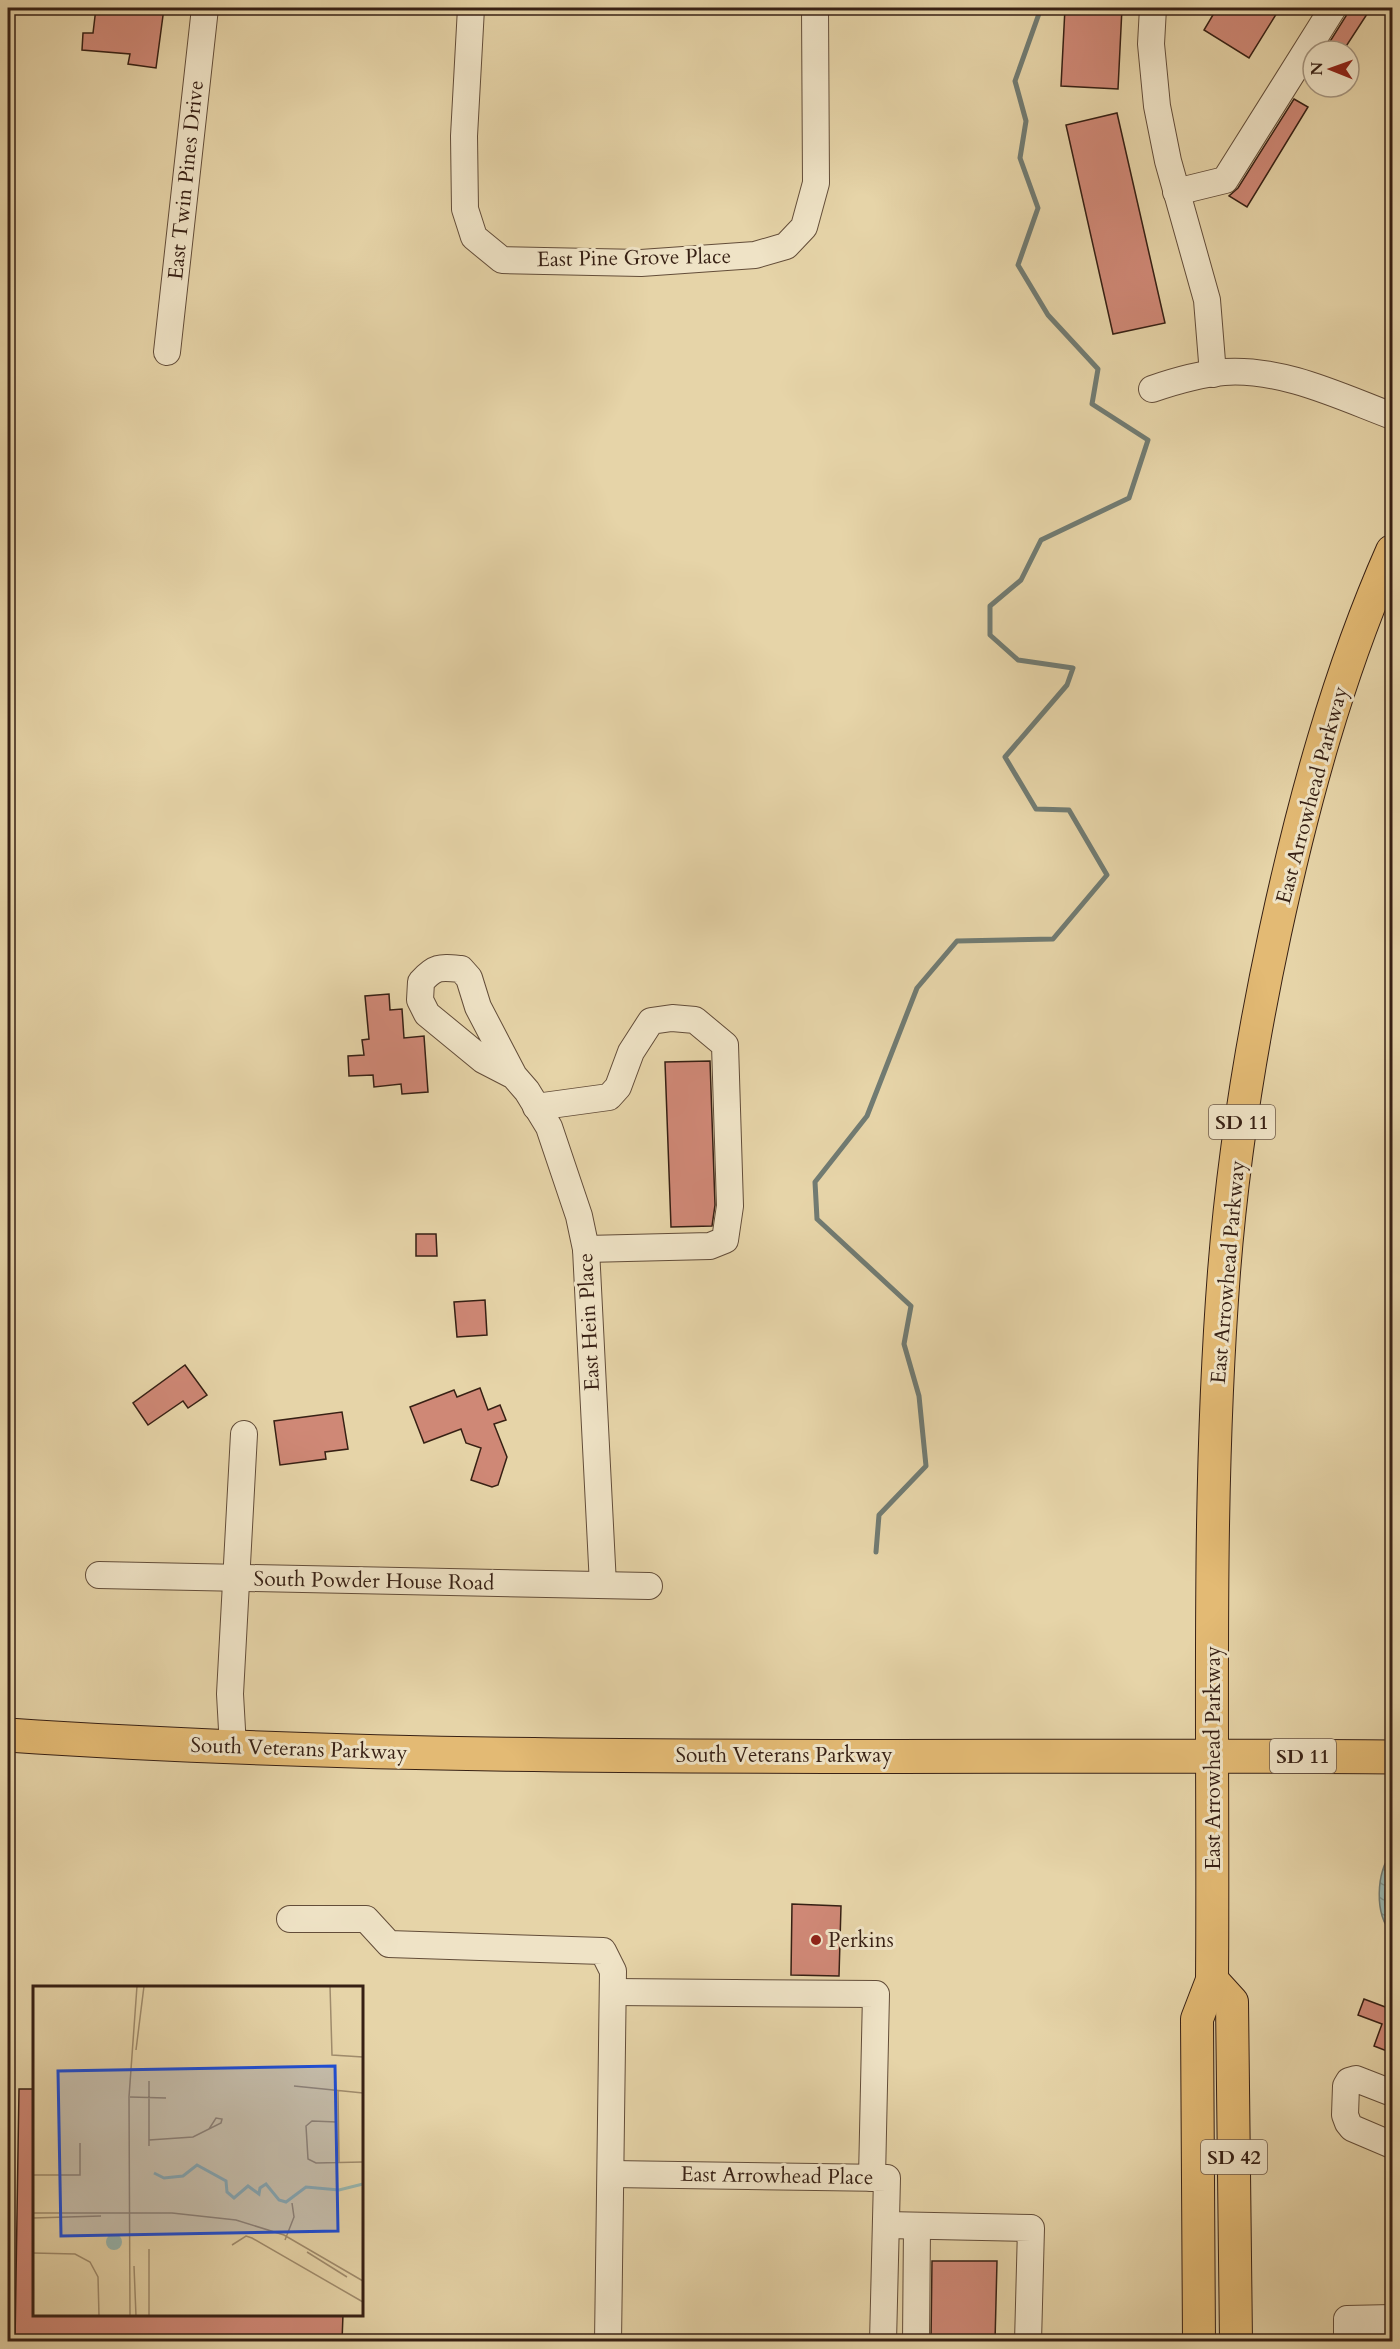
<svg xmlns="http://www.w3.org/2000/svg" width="1400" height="2349" viewBox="0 0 1400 2349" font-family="Cardo,serif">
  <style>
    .water { fill: url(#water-waves); stroke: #717b72; stroke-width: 1.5 }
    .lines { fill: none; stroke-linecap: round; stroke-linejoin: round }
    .shore { stroke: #686c62; stroke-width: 1.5 }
    .stream { stroke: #717b72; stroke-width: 5 }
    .building { fill: #cf8876; stroke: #372014; stroke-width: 1.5 }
    .minor-casing { stroke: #634d39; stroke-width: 28 }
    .major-casing { stroke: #372014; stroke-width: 34 }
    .highway-casing { stroke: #372014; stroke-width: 35 }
    .minor { stroke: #efe3c6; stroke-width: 26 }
    .major { stroke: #e3ba74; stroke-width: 32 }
    .highway { stroke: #e3ba74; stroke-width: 33 }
    .poi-dot { fill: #8f2418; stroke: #efe3c6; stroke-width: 2 }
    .labels { text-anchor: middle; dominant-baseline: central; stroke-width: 6; stroke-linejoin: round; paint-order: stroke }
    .shield { fill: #efe3c6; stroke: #6e5a49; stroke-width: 1.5 }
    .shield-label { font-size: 20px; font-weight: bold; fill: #372014 }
    .street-label { font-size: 21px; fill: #372014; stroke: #efe3c6 }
    .poi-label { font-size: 21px; fill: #372014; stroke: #efe3c6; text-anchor: start }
    .inset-river { fill: none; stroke: #98b7b0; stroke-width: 3 }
    .inset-road { fill: none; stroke: #a08c6d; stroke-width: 1.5 }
    .view { fill: #1d4ed8; fill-opacity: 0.15; stroke: #1d4ed8; stroke-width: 3 }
    .inset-edge { fill: none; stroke: #372014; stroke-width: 3 }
  </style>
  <defs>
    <pattern id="water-waves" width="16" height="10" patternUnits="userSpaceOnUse" patternTransform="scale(1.5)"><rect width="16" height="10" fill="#98b7b0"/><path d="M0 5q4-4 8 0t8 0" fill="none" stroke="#7d948e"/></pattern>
  </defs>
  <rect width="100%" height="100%" fill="#e6d4a8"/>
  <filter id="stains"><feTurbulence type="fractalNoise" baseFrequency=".00333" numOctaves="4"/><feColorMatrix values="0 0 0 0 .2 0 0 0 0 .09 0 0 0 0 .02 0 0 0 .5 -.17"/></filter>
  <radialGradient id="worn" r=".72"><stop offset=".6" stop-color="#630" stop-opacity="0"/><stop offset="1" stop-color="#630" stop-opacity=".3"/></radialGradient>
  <path class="water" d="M1392 1854V1931C1374 1920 1376 1867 1392 1854Z"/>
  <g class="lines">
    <path class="shore" d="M1392 1862C1385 1878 1380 1910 1392 1924"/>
    <polyline class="stream" points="876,1552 879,1515 926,1466 919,1396 904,1344 911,1306 817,1219 815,1182 867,1116 917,988 957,941 1053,939 1107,875 1069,810 1036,809 1005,757 1067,685 1073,668 1018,660 990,635 990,606 1021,580 1041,540 1129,498 1148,440 1092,404 1098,369 1048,315 1018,265 1038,208 1020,158 1026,121 1015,81 1041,8"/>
  </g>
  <g class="building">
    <polygon points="96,8 164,8 156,68 128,64 130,54 82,50 83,33 93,33"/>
    <polygon points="1065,8 1122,8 1118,89 1061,86"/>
    <polygon points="1217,8 1280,8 1249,58 1204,30"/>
    <polygon points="1348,8 1371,8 1343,51 1324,51 1346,16"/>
    <polygon points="1294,99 1308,107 1247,207 1229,196 1238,188"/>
    <polygon points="1117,113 1165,323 1113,334 1066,125"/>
    <polygon points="389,994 390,1010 402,1009 404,1038 424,1036 428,1092 402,1094 401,1084 374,1087 373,1075 349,1076 348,1056 364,1055 362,1040 369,1039 365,996"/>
    <polygon points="710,1061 715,1205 712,1226 671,1227 665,1062"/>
    <polygon points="416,1234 436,1234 437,1256 416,1256"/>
    <polygon points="485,1300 487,1335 457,1337 454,1302"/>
    <polygon points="185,1365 207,1395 188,1408 183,1401 148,1425 133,1403"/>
    <polygon points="480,1388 488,1410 500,1405 506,1420 494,1424 507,1457 498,1485 492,1487 471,1480 481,1448 466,1443 461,1429 424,1443 410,1407 454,1390 457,1397"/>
    <polygon points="342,1412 348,1449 325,1452 326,1459 280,1465 274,1421"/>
    <polygon points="792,1904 841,1906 839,1976 791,1975"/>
    <polygon points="1364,1999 1388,2008 1392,2000 1392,2053 1374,2046 1382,2024 1358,2015"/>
    <polygon points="19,2089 34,2089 34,2314 343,2314 342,2342 15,2342"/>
    <polygon points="932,2261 997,2261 995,2342 931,2342"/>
  </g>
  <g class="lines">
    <defs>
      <g id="minor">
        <polyline points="471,8 464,136 465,209 474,237 502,260 641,263 755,255 786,246 804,227 816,183 815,8"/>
        <polyline points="1153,8 1151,44 1157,106 1168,161 1207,300 1213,374"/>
        <polyline points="1176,192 1225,180 1333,8"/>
        <polyline points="167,352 205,8"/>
        <path d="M1152 389C1175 381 1199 374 1224 372 1282 368 1339 396 1392 416"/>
        <path d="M514 1076 483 1060 427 1014 420 1000 421 982C435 966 440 967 461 969L469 978 478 1007 514 1076 527 1091 549 1127 579 1216 586 1249 603 1585"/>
        <polyline points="536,1107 609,1097 618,1087 631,1052 651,1021 672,1018 695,1020 725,1045 730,1206 725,1240 710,1246 586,1249"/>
        <polyline points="99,1575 649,1586"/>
        <polyline points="233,1747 230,1694 244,1434"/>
        <polyline points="290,1919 366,1919 389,1944 603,1951 613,1971 608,2342"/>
        <polyline points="613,1992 876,1994 872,2178"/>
        <polyline points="1392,2093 1356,2079 1349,2081 1346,2086 1345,2115 1348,2123 1352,2128 1392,2145"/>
        <polyline points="611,2174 887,2178 883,2342"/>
        <polyline points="886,2225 1031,2228 1028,2342"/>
        <polyline points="916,2342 917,2226"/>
        <polyline points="1347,2342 1347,2319 1392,2318"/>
        <polyline points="1372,2342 1372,2319"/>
      </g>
      <g id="major">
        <polyline points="1212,1980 1232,2002 1236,2342"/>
        <path d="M1199 2342 1197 2019 1212 1980C1214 1744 1206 1507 1224 1272 1233 1158 1251 1045 1275 933 1303 803 1338 673 1392 551"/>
      </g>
      <path id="highway" d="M8 1735C468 1766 931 1753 1392 1757"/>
    </defs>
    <use href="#minor" class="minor-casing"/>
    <use href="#major" class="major-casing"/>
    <use href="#highway" class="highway-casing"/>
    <use href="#minor" class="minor"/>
    <use href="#major" class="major"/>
    <use href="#highway" class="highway"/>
  </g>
  <circle class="poi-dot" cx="816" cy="1940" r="6"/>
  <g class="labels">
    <g class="shield">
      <rect x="1209" y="1105" width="66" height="34" rx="4.5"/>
      <rect x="1270" y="1739" width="66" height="34" rx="4.5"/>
      <rect x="1201" y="2140" width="66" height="34" rx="4.5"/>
    </g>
    <g class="shield-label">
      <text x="1242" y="1122">SD 11</text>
      <text x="1303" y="1756">SD 11</text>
      <text x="1234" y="2157">SD 42</text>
    </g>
    <g class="street-label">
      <text transform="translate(186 180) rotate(-84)">East Twin Pines Drive</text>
      <text transform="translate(634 258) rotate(-1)">East Pine Grove Place</text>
      <text transform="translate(1312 795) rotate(-75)">East Arrowhead Parkway</text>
      <text transform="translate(1228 1272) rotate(-85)">East Arrowhead Parkway</text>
      <text transform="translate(589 1322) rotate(-93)">East Hein Place</text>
      <text transform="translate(374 1581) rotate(1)">South Powder House Road</text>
      <text transform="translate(299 1749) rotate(2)">South Veterans Parkway</text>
      <text x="784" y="1755">South Veterans Parkway</text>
      <text transform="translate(1213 1758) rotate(-90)">East Arrowhead Parkway</text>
      <text transform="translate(777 2176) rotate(1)">East Arrowhead Place</text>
    </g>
    <g class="poi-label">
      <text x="828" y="1940">Perkins</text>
    </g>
  </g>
  <g transform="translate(33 1986)">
    <rect width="330" height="330" fill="#e6d4a8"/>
    <path d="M73 256a8 8 0 1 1 16 0a8 8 0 1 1-16 0Z" fill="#98b7b0"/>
    <path class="inset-river" d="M121 187 131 192 150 190 164 179 193 195 194 206 201 212 215 200 226 208 227 202 233 198 246 214 253 216 273 201 306 204 330 198"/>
    <path class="inset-road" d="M297 0 299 69 330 71M103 64 111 0M261 100 330 107M305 104 306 176M97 111 133 112M304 136 279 135 273 140 275 173 283 177 330 176M116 154 160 151 188 137 189 133 183 132 176 143M116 160V95M0 189H47V157M0 227H139L203 234 251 249 330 295M0 232 68 230M252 254 261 231 259 217M199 259 213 250 219 252 330 316M116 263V330M274 266 314 291M0 267 42 268 57 276 65 291 66 330M101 280 103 330M97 330 96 111 104 0"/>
    <path class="view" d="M302 80 305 245 28 250 25 85Z"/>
    <rect width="330" height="330" class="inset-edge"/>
  </g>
  <rect width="1400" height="2349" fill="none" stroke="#e6d4a8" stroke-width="30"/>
  <rect x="9" y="9" width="1382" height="2331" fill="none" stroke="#372014" stroke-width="3"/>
  <rect x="15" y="15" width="1370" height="2319" fill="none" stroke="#372014" stroke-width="1.5"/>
  <g transform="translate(1331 69) rotate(271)"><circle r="28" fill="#efe3c6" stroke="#a5957f" stroke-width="1.5"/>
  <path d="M0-4.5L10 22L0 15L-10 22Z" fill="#8f2418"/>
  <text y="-9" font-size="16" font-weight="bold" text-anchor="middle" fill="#372014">N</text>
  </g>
  <rect width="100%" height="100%" filter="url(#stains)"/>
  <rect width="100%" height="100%" fill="url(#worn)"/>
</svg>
